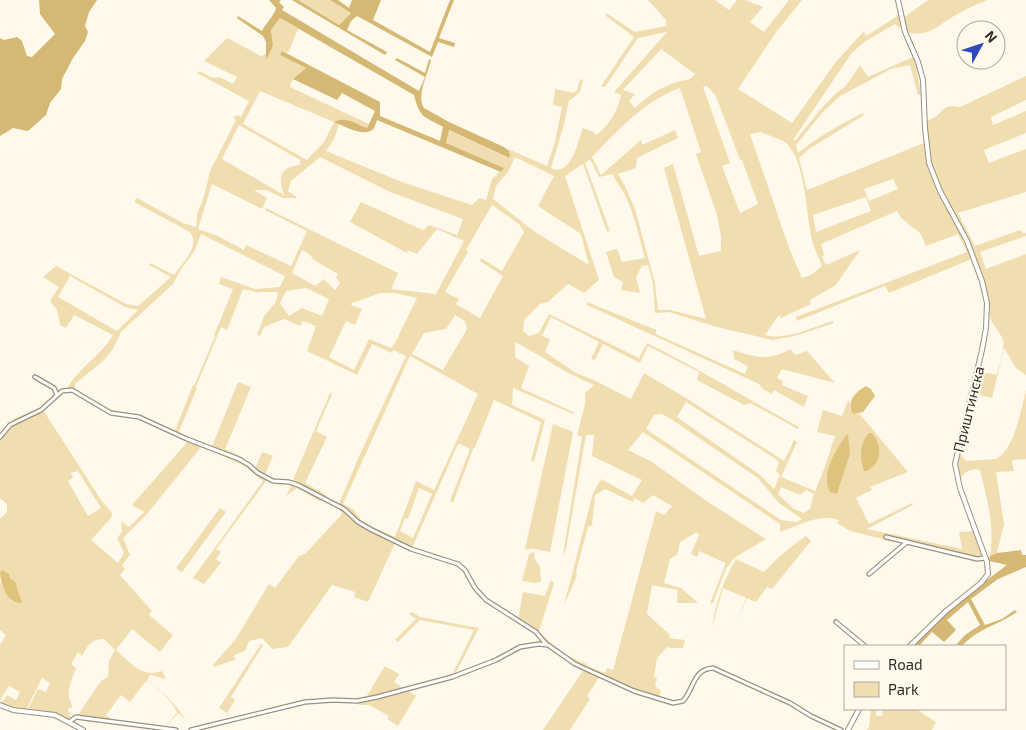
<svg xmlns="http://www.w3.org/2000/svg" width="1026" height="730" viewBox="0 0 1026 730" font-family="'Exo 2',sans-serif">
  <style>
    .green { fill: #f1deb0; fill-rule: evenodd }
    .forest { fill: #d4b873 }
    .water { fill: #dfc37d }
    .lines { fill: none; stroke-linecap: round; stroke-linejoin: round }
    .street-casing { stroke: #9a917c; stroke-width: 5.5 }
    .secondary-casing { stroke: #9a917c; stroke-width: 6 }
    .street { stroke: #fff; stroke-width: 3 }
    .secondary { stroke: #fff; stroke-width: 4 }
    .labels { text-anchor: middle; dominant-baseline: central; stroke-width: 4; stroke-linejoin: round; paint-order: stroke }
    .street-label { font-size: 15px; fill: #322e26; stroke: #fff9ec }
  </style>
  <rect width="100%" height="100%" fill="#fff9ec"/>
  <g class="green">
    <polygon points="298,0 330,0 351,13 339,25"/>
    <path d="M648 0H715L729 10 737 0H745L763 7 750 22 764 32 789 0H802L777 31 738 89 792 123 835 63 864 31 866 36 899 15 901 29 895 24 864 42 851 54 793 140 795 141 819 111 836 93 845 87 860 65 868 77 913 57 916 64 921 95H918L910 65 891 69 840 96 823 112 796 145 798 153C818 137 840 124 863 113L864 115 809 149 799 158 807 190 924 143 926 161 930 173 972 259 889 293 885 286 797 321 796 317 967 252 958 234 926 246 921 234 901 218 897 211 821 244 824 255 822 257 826 265 860 250 836 285 810 300 811 304 781 318 779 315 765 335C786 341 812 327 833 321L834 323 795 336 772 340 717 327 669 312 655 313 653 284 648 265 642 266 636 277 640 293 621 290 623 282 614 277 606 252 617 249 622 262 645 258C639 237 635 217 626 197 623 189 615 182 613 174L599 177 590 159 585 163 610 231 607 232 583 164 565 176 599 280 584 293 568 284 548 302 540 304 524 320 523 331 529 336 539 333 549 314 639 358 647 343C699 369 748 399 799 427L798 429 750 403 744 405 697 380 699 372 648 346 640 363 603 344 595 360 591 359 599 342 551 317 542 336 550 339 545 352 576 373 596 381 631 399 644 373 686 398 784 461 794 440 797 442 781 477 815 491 824 469 835 436 817 432 823 410 842 416 848 400 850 403V409L857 414 859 413 908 472 870 487 872 490 856 498 869 524 912 503 913 505 867 529 962 549 959 532 974 531 982 557 976 558 895 538 894 542 850 531 837 523 839 520C818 513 800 525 780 532V524L643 432 628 450 652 462 708 502 766 539 734 558 726 569 713 603H710L726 563 699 551 697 557 691 554 699 535 697 532 680 542 677 555 670 559 664 583 681 588 698 603H677L678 590 652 585 647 614 670 635 669 638 685 640 683 648H670L667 647 657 658 654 676 657 679 655 686 661 691 659 698 637 691 572 662 548 644 538 633 518 620 523 592 545 596 551 580 554 583 539 631C554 647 565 656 587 664V666L605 673 607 668 613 670 656 511 664 515 672 506 653 495 643 503 634 498 633 502 605 489 595 495 592 525 588 527 576 571 577 576 564 605 593 493 601 479 632 496 642 480 592 456 594 435H586L566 549 563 555 582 437 577 435 585 404V393L594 385C566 374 542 356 515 342V357L529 366 521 388 573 412V414L513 388 512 405 545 420 534 462 531 461 541 422 494 400 475 447 473 449 453 503 450 501 470 449 460 444 457 446 412 548 396 541 368 602 354 597 355 592 332 585 288 647 272 649 262 638 249 641 245 651 234 655 235 660 214 667 213 665 235 640 269 584 275 588 299 556 305 554 342 514 336 505 338 506 361 452 406 356 393 350 392 353 372 344 357 375 307 351 316 326 303 321 300 326 284 319 264 327 260 336 257 335 264 316 276 302 278 292H256L243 289 227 330 221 327 196 387 197 388 178 434 174 433 193 385 194 386 215 336 214 335 233 289 219 284 221 277 255 289 280 287 285 276 201 234 195 250 180 271 173 284 121 332 113 349 104 360 75 384V389C90 399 107 410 125 414L116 415 67 389C78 368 101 356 113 335L74 315 66 328 60 325 57 310 50 301 59 287 43 277 56 266 126 304 138 306 171 277 149 265 150 263 174 275C182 263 201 247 190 232L134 202 137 198 183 223 196 227 197 215 205 193 210 171 236 120 233 118 237 115 241 117 249 101 197 73 200 71 213 78 220 77 233 84 237 77 204 61 227 38 261 56 266 54V58L273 46 271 30 280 18 298 29 288 53 282 51 280 55 306 68 291 82 290 87 369 124 367 128 348 120 335 122 339 124 334 139 326 151 402 182 472 205 479 198 486 200 492 179 504 168 446 143 448 130 508 158 510 155 509 151 506 148 547 166 555 142 562 107 553 105 555 89 574 93 577 90 580 79 583 80 580 92 571 100H569L564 124 551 168C571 178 578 141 583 128L592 131 596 135C609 126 618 110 621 95L614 92 667 32 638 38 605 87 601 86 634 37 606 16V13L635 32 666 26V20ZM661 49 695 74 690 79C667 83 652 92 635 108L629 101 635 94 623 90ZM707 86 716 96 740 160H742L758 204 740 213 722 166 730 163 703 87ZM680 88 701 152 696 154 716 212 721 236V251L699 256 673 164 664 168 706 319 670 310H658L655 283 635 209 625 186 618 174 636 168 637 158 678 138 675 130 642 145 641 140 601 175 592 157C618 130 644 101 680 88ZM260 91 334 122 324 142 307 160 243 124ZM239 125 300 160V165C289 166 279 170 281 183 281 187 283 190 284 195L222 159ZM761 132C769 136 784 139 789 146 806 167 806 215 812 240 814 249 819 258 822 266L811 275 802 278 789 248 750 134ZM320 157 390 192 463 219 457 235 429 225 423 230 361 202 350 222 407 253 408 250 417 254 437 229 464 241 436 294 391 289 398 273 266 208 265 210 307 231 291 266 246 245 244 250 218 236 198 229 212 184 262 209 267 198 254 190H266L283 198H296L297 197 288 191 291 181ZM515 157 554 176 538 206 581 234 589 265 535 232 493 199 496 186 508 172ZM893 179 898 189 869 201 864 189ZM866 197 871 211 816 232 813 215ZM492 205 519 224 524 232 502 271 481 258 480 261 503 276 480 318 456 304 459 299 445 292 468 252 466 250ZM302 250 309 254 314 260 338 274 336 277 340 283 335 290 324 279 315 286 292 273ZM70 276 125 307 138 310 117 331 58 297ZM306 288 329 299 322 316 302 308 289 316 280 303 286 291ZM380 293H395L417 298 395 343 391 348 369 339 354 370 329 357 346 321 355 325 362 309 351 305 352 303ZM455 315 465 321 467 329 443 370 412 354 424 333 446 329ZM410 356 478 394 434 490 416 481 395 537 363 523 353 509 343 504ZM686 402 776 459 779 463 776 471 780 475 774 489 760 475 677 417ZM662 414 674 421 758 478 779 503 802 519 797 522 781 520 646 429 654 415ZM846 435 850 454 837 494 834 455ZM781 487 800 495 806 490 814 494 810 509 804 513 794 509 778 494ZM419 488 432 494 413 538 400 531 405 518 408 519Z"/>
    <path d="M928 0H988C977 4 966 9 956 15 937 25 930 38 907 32L903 18Z"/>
    <path d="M1026 76V100L991 117 993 125 1026 111V133L984 150 989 163 1026 149V192L958 213 975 246 1020 230 1023 233H1026V236L980 252 986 269 1026 254V375L1016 368 1004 348 992 398 973 393 978 371 996 375C999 368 1005 348 1003 340 999 329 988 321 988 309L971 250 932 171 925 122C929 120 934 118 937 116 946 107 946 105 960 107Z"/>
    <path d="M587 302 656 330V334L745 374 748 366 734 359 733 350C756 357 767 362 790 349L795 355 807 351 835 383 782 369 777 378 783 381 782 385 808 396 804 407 774 390 772 394 763 389 759 384 587 305Z"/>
    <path d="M238 382 251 387 225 449 244 458 243 460 255 469 262 452 273 456 265 474C274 480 281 480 293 480L330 393 332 394 316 431 327 437 305 483 325 494 329 501 323 499 321 502 297 488 286 496 291 486C284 481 275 483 267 480L216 549 221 552 216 559 221 563 204 584 193 578 263 481 243 465 201 447 147 514 123 538 130 555 122 565 125 569 120 575 152 611 149 615 173 635 160 652 132 629 116 650C131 663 141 678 162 671L166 679 150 675 147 681C156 687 166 694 173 703 178 708 181 714 186 720L178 713 165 728 177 712C170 698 159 689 146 681L130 702 121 695 106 715 114 721 82 717 78 715 101 681 108 677 109 661 115 650 104 639C91 639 87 646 82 656L78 652 71 664 76 668C73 676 68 688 69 696 70 701 72 703 72 708H69L68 712 71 713 69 715 71 717 69 720 27 711 38 689 46 692 50 683 42 678 26 710 1 704 7 695 16 700 20 692 9 686 0 700V645L6 635 0 630V581L10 600 20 604 22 602C17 590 14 578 2 571L0 572V519L7 512V504L0 498V438L9 426 31 416 16 421 13 419 37 409 41 412 43 410 101 500 112 513 111 518 91 540 118 563 124 553 117 538 122 532 121 521 129 527 144 512 132 505 189 440 211 449ZM78 471 101 508 88 516 68 481 73 478 71 473Z"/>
    <path d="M1026 390V459L1012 460 1014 471 996 472 1004 524 997 553 990 556C995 527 987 498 980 470 970 468 963 472 958 482L955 468 958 451 966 461 996 459C1015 449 1021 409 1026 390Z"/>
    <polygon points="553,424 573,432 550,552 529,548 529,550 525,549"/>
    <polygon points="220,508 226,512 182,572 176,568"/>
    <path d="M806 536 811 541 772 589 767 587 756 602 747 598 736 624 746 598 723 588 712 627C716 602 723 581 736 559L764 572C777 558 790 547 806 536Z"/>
    <polygon points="534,552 535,560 540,566 541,582 535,583 522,581 529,554"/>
    <polygon points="412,612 420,617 479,628 454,676 451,677 474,630 420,620 398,642 395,640 416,619 409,614"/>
    <polygon points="261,644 263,645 231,697 235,700 227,713 219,708"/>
    <polygon points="385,666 399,674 394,682 416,696 398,726 387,719 389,716 369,705 359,705 357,700 365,699"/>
    <polygon points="584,669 600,676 587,696 590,699 570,730 543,730"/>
    <polygon points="871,709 877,709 876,716 882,716 883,709 916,709 936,722 932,730 866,730 869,728"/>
  </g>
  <g class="forest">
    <polygon points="39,0 97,0 89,12 85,26 88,32 85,41 73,58 62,79 61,89 50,103 46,115 28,131 13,128 0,136 0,38 4,40 17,37 22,41 27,56 32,57 55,34 40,14"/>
    <path d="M269 0H281L279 2 284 7 282 10 419 91 425 77 395 60 397 58 425 73 429 59 431 60C428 74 416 96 424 108L449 122 504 147 509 151 510 155 509 158 449 130 446 143 504 168 501 172 377 120C376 123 375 126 374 128 366 139 344 126 334 122 346 116 356 124 367 128L375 111 342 93 337 100 293 79 306 68 280 55 282 51 380 102V116L440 141 443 127C424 116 420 119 414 95L280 18 271 30 273 46 266 60V42L263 36 237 18 238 16 262 31C265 24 275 15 276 8Z"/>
    <polygon points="292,0 298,0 339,25 351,13 330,0 338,0 349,8 352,0 381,0 373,20 430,52 450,0 454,0 439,38 455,43 454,47 438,42 432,57 357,16 351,21 347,30 387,52 385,55"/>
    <path d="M1021 550 1022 555H1026V567L998 579 971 599 985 625 1002 619 1015 610 1017 612C998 625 977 629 962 646H955L965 635 980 625 968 602 947 620 956 630 944 642 932 632 919 646H912L960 600 1007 565 989 561 990 556 997 553Z"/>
  </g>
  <g class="water">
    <path d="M866 386 871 389 875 396 863 412 853 414C846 402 855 392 866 386Z"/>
    <path d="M869 433H872C883 446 882 463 867 471H864C860 459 859 443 869 433Z"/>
    <path d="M846 435H848L850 454 837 494 830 492C820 474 836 450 846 435Z"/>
    <path d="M2 570 9 574 10 578 16 583C17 589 19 596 22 601L21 604C18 603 15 602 13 601 5 597 0 580 0 572Z"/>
  </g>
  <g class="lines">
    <defs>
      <g id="street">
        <polyline points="35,377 54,388 57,395"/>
        <polyline points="0,437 10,425 41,410 62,391 72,390 111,413 139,417 187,439 239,459 249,465 258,473 273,481 289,482 298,485 344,509 358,522 372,530 411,549 458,564 465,570 475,588 486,600 536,632 546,644"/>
        <polyline points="886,537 977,559 986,558"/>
        <polyline points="869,574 907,542"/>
        <polyline points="836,622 865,646"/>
        <polyline points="69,722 76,717 176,730"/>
        <path d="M191 730 305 702 333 700 357 701 377 697 452 677 496 660 520 647 539 644 548 645 575 664 634 691 673 703 683 701C694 689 693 669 713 668L790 703 811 716 841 730"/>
      </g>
      <g id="secondary">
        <polyline points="898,0 905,32 918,62 923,80 925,128 929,163 940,191 967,241 982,281 987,303 986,328 982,350 955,464 960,488 987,562 988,574 981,583 946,611 910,646"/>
        <polyline points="0,705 13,710 55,715 83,730"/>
        <polyline points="848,730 859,709"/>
      </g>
    </defs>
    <use href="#street" class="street-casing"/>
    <use href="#secondary" class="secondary-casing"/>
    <use href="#street" class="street"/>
    <use href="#secondary" class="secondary"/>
  </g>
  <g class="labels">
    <g class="street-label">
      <text transform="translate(968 409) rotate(-76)">Приштинска</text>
    </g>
  </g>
  <rect x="844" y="645" width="162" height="65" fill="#fff9ec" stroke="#ada89d"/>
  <rect x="854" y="661" width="25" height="8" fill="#ffffff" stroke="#ada89d"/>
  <text x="888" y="670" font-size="15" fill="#322e26">Road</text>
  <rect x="854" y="682" width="25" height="15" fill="#f1deb0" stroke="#ada89d"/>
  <text x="888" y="695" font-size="15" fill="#322e26">Park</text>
  <g transform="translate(981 45) rotate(50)"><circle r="24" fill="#fff9ec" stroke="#ada89d"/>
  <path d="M0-4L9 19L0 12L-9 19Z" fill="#2f49ba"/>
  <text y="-8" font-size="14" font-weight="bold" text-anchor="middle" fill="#322e26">N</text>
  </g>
</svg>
